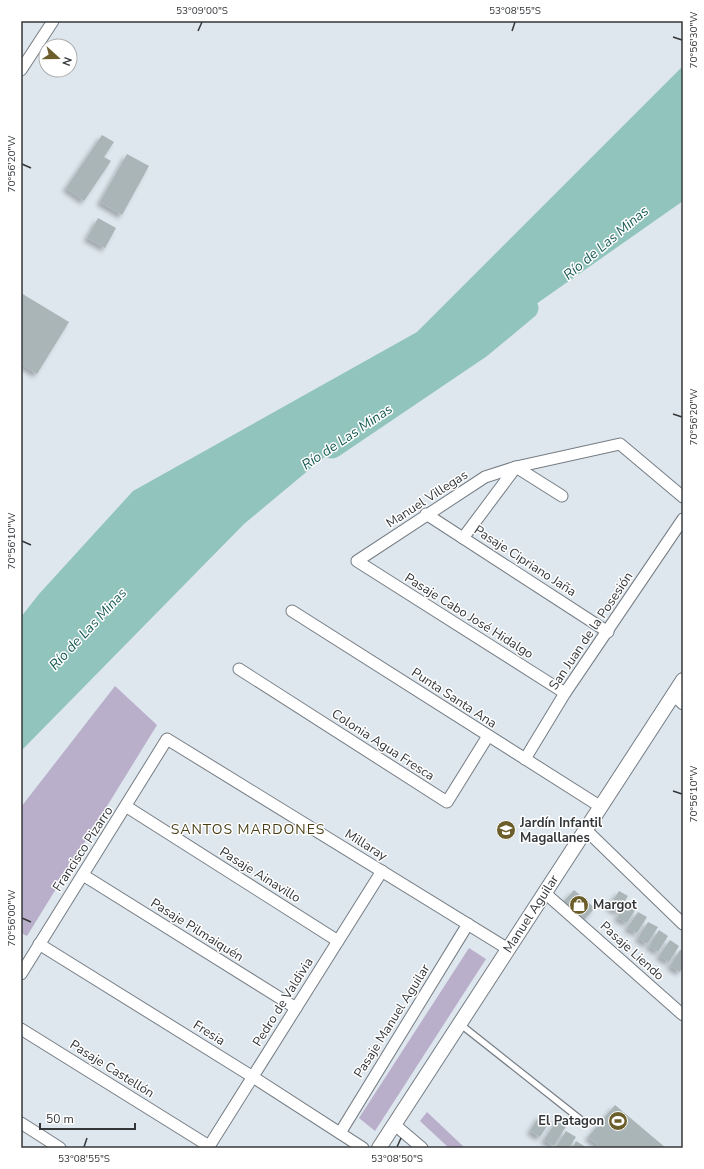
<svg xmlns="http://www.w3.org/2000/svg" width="704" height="1169" viewBox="0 0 704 1169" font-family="'Nunito Sans',sans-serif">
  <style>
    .green { fill: #baafcb }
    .water { fill: #91c4bc }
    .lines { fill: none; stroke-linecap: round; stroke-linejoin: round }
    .river { stroke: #91c4bc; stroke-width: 23 }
    .building { fill: #aab5b8; filter: url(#shadow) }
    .service-casing { stroke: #767d84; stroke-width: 8 }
    .minor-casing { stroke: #767d84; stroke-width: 13 }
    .tertiary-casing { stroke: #767d84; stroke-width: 16 }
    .service { stroke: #fff; stroke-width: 5.5 }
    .minor { stroke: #fff; stroke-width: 11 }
    .tertiary { stroke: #fff; stroke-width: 14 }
    .ticks { fill: none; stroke: #34373a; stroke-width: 1.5 }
    .labels { text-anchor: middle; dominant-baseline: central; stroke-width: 3; stroke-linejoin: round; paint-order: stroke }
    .street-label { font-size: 13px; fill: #34373a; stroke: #fff }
    .poi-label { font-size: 13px; font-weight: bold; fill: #34373a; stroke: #fff; text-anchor: start }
    .water-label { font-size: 14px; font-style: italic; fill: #175b54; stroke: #fff }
    .neighbourhood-label { font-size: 14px; letter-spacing: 1px; fill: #493f16; stroke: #fff }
    .neatline { fill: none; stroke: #34373a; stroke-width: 1.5 }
    .ticks-label { font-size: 10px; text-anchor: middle; fill: #34373a }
  </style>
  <defs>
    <filter id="shadow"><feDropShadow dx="-3.5" dy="3.5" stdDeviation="2" flood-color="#0004"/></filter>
  </defs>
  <rect width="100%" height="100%" fill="#dee7ee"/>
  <g class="green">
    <polygon points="115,686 157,725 27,936 21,933 21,807"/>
    <polygon points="469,948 486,959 375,1131 359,1118"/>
    <polygon points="427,1112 465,1148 449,1148 420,1121"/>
  </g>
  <polygon class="water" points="683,66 683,201 358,429 244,524 21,751 21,617 39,594 133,491 417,332"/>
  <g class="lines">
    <polyline class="river" points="332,447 480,347 527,308"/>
  </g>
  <g class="building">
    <polygon points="102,135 114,142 104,157 111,161 84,201 66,188"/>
    <polygon points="127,154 149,166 122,215 100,202"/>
    <polygon points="98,218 116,228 105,248 87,238"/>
    <polygon points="21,293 69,322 37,374 21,364"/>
    <polygon points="574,890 595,908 584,920 563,902"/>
    <polygon points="619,891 628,896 618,912 609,907"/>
    <polygon points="627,902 637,907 627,923 617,918"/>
    <polygon points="638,912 647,917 637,933 627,928"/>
    <polygon points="648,922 658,927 647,944 638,938"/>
    <polygon points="659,930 668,936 658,952 649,946"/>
    <polygon points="670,940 679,946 669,962 659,956"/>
    <polygon points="680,950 683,951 683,967 680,972 670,966"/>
    <polygon points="615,1105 666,1148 601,1148 588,1137"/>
    <polygon points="540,1115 550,1121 540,1137 530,1131"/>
    <polygon points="559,1117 568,1123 554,1146 544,1140"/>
    <polygon points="566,1131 576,1137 569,1148 558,1148 556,1147"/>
    <polygon points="576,1141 586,1147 585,1148 572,1148"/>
  </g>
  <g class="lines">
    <defs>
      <polyline id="service" points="460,1024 580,1119"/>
      <g id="minor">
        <polyline points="21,70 53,21"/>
        <polyline points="426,514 608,632"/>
        <polyline points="463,538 516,467 562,496"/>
        <polyline points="292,611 601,807"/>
        <polyline points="239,669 447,802 488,736"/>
        <polyline points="565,693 357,561 485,477 516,467 620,444 683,497"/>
        <polyline points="673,695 683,704"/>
        <polyline points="525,759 565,693 683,519"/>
        <polyline points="127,807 338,941"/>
        <polyline points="586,830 683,924"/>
        <polyline points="83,875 296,1008"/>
        <polyline points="545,893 683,1015"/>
        <polyline points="39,944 253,1077 363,1148"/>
        <polyline points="21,974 167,739 508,949"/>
        <polyline points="21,1029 209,1146"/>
        <polyline points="21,1123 60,1148"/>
        <polyline points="395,1125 422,1148"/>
        <polyline points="340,1133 468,924"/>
        <polyline points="208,1148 382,871"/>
      </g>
      <polyline id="tertiary" points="379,1148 683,680"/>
    </defs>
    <use href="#service" class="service-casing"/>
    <use href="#minor" class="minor-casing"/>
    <use href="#tertiary" class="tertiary-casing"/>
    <use href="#service" class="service"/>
    <use href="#minor" class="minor"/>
    <use href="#tertiary" class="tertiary"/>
  </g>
  <path class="ticks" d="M198 31 202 22M512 31 515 22M673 37 682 40M22 164 31 168M673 414 682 417M22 541 31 545M673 791 682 794M22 918 31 922M84 1147 87 1138M397 1147 401 1138"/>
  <defs>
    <symbol id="school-disc" viewBox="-11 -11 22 22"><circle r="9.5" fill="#6b5e2b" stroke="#fff"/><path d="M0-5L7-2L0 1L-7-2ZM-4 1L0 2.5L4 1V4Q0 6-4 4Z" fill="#fff"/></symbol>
    <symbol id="shop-disc" viewBox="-11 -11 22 22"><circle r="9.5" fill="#6b5e2b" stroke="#fff"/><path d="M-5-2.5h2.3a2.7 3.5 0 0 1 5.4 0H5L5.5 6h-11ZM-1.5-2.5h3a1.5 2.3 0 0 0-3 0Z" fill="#fff"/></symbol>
    <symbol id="stadium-disc" viewBox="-11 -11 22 22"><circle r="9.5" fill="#6b5e2b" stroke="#fff"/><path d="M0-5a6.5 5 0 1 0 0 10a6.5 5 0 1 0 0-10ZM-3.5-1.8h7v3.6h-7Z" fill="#fff"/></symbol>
  </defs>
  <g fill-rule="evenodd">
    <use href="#school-disc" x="495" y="819" width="22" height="22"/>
    <use href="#shop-disc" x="568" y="894" width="22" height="22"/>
    <use href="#stadium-disc" x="607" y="1110" width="22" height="22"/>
  </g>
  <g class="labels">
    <g class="street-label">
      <text transform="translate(427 499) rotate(-33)">Manuel Villegas</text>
      <text transform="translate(525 561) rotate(33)">Pasaje Cipriano Jaña</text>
      <text transform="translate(469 616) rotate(32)">Pasaje Cabo José Hidalgo</text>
      <text transform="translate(591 631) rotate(-56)">San Juan de la Posesión</text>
      <text transform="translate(454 698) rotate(33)">Punta Santa Ana</text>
      <text transform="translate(383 745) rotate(33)">Colonia Agua Fresca</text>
      <text transform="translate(366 845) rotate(32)">Millaray</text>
      <text transform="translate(83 849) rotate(-57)">Francisco Pizarro</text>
      <text transform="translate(260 875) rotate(32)">Pasaje Ainavillo</text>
      <text transform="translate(531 914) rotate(-57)">Manuel Aguilar</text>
      <text transform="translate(197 930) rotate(32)">Pasaje Pilmaiquén</text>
      <text transform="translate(632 951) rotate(42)">Pasaje Liendo</text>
      <text transform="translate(283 1002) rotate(-58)">Pedro de Valdivia</text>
      <text transform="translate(392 1021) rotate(-58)">Pasaje Manuel Aguilar</text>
      <text transform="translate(209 1033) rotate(32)">Fresia</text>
      <text transform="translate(112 1069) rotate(32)">Pasaje Castellón</text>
    </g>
    <g class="poi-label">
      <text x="520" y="823">Jardín Infantil<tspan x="520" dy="15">Magallanes</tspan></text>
      <text x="593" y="905">Margot</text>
      <text x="604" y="1121" text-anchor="end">El Patagon</text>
    </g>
    <g class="water-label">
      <text transform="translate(606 243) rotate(-40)">Río de Las Minas</text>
      <text transform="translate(347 437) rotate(-34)">Río de Las Minas</text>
      <text transform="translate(88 629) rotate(-47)">Río de Las Minas</text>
    </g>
    <g class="neighbourhood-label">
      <text x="248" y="829">SANTOS MARDONES</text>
    </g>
  </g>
  <rect width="704" height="1169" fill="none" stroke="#ffffff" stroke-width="44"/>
  <g transform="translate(58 58) rotate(111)"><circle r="19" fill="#ffffff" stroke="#aeafb0"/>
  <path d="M0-3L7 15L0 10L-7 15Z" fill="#6b5e2b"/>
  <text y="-6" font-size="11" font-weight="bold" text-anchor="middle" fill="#34373a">N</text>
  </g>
  <path d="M40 1123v6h95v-6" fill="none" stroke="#34373a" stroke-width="2"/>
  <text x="46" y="1123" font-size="12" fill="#34373a" stroke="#ffffff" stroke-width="3" paint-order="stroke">50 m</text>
  <rect x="22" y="22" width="660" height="1125" class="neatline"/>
  <g class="ticks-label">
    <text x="202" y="14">53°09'00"S</text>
    <text x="515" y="14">53°08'55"S</text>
    <text transform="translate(693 40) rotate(-90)" y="4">70°56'30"W</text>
    <text transform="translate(11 164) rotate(-90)" y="4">70°56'20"W</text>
    <text transform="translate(693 417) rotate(-90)" y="4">70°56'20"W</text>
    <text transform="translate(11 541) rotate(-90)" y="4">70°56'10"W</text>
    <text transform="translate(693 794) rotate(-90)" y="4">70°56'10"W</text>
    <text transform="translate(11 918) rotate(-90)" y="4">70°56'00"W</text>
    <text x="84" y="1162">53°08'55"S</text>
    <text x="397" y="1162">53°08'50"S</text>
  </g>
</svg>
